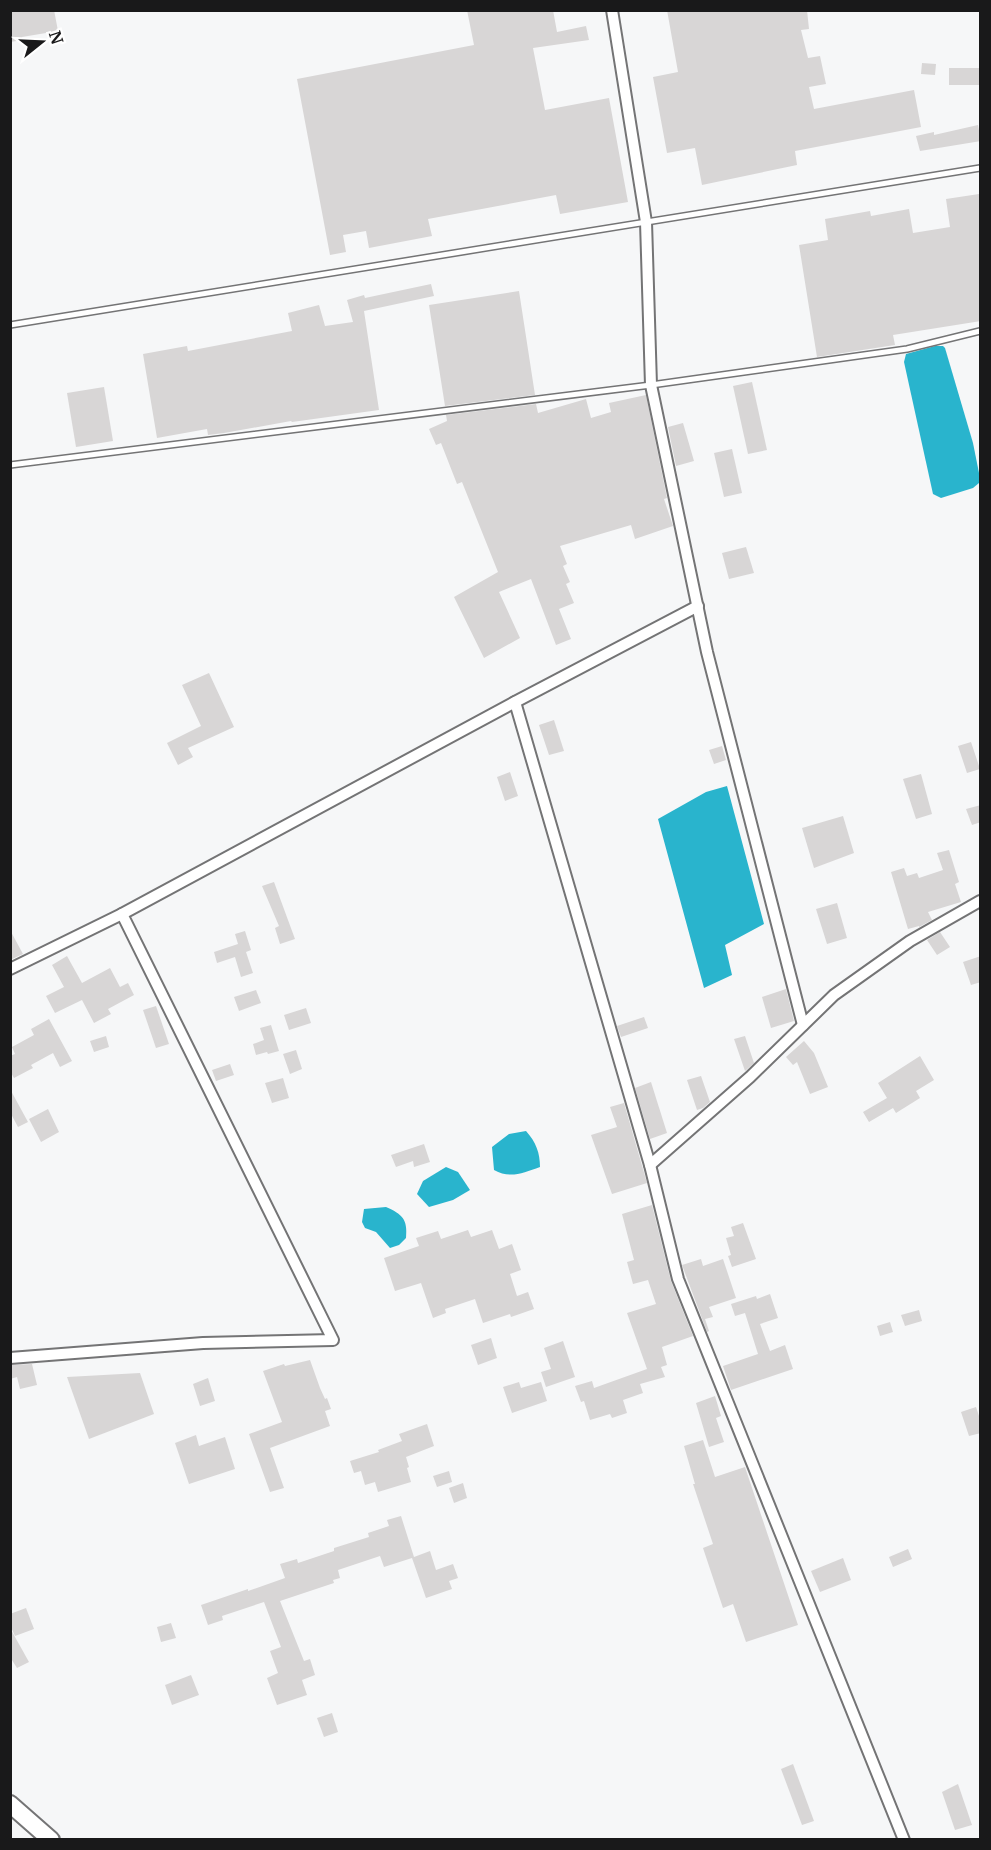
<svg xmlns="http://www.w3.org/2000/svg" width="991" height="1850" viewBox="0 0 991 1850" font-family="Merriweather,serif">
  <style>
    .water { fill: #29b4cd }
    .building { fill: #d8d6d6 }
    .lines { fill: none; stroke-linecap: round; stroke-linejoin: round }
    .service-casing { stroke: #747475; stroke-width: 8 }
    .minor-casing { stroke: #747475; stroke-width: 14 }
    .secondary-casing { stroke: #747475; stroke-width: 20 }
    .service { stroke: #fff; stroke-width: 5 }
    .minor { stroke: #fff; stroke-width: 10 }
    .secondary { stroke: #fff; stroke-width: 16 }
  </style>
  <rect width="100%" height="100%" fill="#f6f7f8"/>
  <g class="water">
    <polygon points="935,346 943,346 945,348 973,443 980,478 979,483 973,488 941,498 933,494 904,362 906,354"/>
    <polygon points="727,786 764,924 725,945 732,975 704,988 658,819 706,792"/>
    <path d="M526 1131C536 1142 540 1153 540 1167 523 1173 510 1179 494 1170L492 1147 509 1134Z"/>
    <polygon points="446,1167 458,1172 470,1190 453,1200 429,1207 417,1194 423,1181"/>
    <path d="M386 1207C402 1214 408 1219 406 1238L399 1245 390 1248 376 1232 365 1228 362 1222 364 1209Z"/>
  </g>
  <g class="building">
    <polygon points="10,10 54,10 58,31 22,37 23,40 10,42"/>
    <polygon points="467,10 553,10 557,32 586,26 589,40 533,48 545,110 609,98 628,202 560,214 556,195 428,219 432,236 369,248 366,231 343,235 346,252 330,255 297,79 474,45"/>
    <polygon points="667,10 807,10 809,29 801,30 808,58 820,56 826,84 809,87 814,109 914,90 921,127 795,151 797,165 702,185 695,148 667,153 653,77 678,72"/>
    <polygon points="922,63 936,64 935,75 921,74"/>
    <rect x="949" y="68" width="30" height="17"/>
    <polygon points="978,125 981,141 920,151 916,136 934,132 934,135"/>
    <polygon points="979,194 981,321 893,335 895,345 817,357 799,245 828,240 825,219 870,211 871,216 909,209 913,233 950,227 946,199"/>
    <polygon points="431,284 434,296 364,311 379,410 292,422 291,421 224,433 208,435 207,429 157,438 143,354 187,346 188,351 292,331 288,313 319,305 325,326 353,322 347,300 364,295 365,298"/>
    <polygon points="519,291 535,395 445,406 429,305"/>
    <polygon points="752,382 767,450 748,454 733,386"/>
    <polygon points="104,387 113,441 76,447 67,393"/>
    <polygon points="646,395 667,498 664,499 673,526 635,539 631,525 560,546 567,564 563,566 570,582 566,584 574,603 559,609 571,639 556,645 531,579 499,592 520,638 484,658 454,597 498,572 462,482 457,484 441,443 436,445 429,429 447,421 446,415 536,404 538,413 586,399 591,418 611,412 609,403"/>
    <polygon points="683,423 694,461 676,466 668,427"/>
    <polygon points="732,449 742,493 724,497 714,453"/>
    <polygon points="746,547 754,573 729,579 722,553"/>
    <polygon points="209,673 234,727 188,748 193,757 178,765 167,743 201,726 182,685"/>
    <polygon points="554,720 564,751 549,755 539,725"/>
    <polygon points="971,742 980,769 967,773 958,746"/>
    <polygon points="722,746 726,760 714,764 709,750"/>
    <polygon points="510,772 518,796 505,801 497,777"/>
    <polygon points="921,774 932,814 916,819 903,779"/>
    <polygon points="981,805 981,822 972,825 966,809"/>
    <polygon points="843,816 854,853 814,868 802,828"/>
    <polygon points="949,850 959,882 955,884 961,902 928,912 932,920 919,927 919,926 908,929 891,872 904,868 907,876 917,873 919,878 943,870 937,853"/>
    <polygon points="274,882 295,939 280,944 275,928 279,926 262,886"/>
    <polygon points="837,903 847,938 827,944 816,909"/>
    <polygon points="10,930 23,954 10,960"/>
    <polygon points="245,931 251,950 246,952 253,973 241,977 235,957 217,963 214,952 238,944 235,934"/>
    <polygon points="940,932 950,947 937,955 927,940"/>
    <polygon points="67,956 82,983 110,968 120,987 128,983 134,995 108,1009 111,1014 94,1023 82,1000 55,1013 46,996 64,987 52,965"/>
    <polygon points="981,956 981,982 971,985 963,962"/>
    <polygon points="786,989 794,1021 771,1028 762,997"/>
    <polygon points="256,990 261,1003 239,1011 234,997"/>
    <polygon points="156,1006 169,1044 156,1048 143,1010"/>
    <polygon points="306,1008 311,1023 289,1030 284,1015"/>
    <polygon points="644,1017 648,1028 621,1037 617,1026"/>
    <polygon points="49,1019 72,1061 60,1067 53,1053 31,1065 33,1068 14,1078 10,1071 10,1056 15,1054 12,1047 34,1035 31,1029"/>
    <polygon points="271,1025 279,1051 268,1054 267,1052 256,1055 253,1044 264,1040 260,1028"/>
    <polygon points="106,1036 109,1047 94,1052 90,1041"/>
    <polygon points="745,1036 754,1063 745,1071 734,1039"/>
    <polygon points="804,1041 814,1053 828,1087 810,1094 797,1062 793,1065 786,1057"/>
    <polygon points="296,1050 302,1069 290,1074 283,1054"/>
    <polygon points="920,1056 934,1080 916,1091 920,1098 896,1113 893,1108 869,1122 863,1112 887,1098 878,1083"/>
    <polygon points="230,1064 234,1075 216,1081 212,1070"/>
    <polygon points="701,1076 710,1102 703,1108 697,1110 687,1080"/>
    <polygon points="283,1078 289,1098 272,1103 265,1083"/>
    <polygon points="651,1082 667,1133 650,1139 635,1088"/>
    <polygon points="10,1089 28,1122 18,1127 10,1112"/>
    <polygon points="624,1103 647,1183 612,1194 591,1135 617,1127 610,1107"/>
    <polygon points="48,1109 59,1132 41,1142 29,1119"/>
    <polygon points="424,1144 430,1162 414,1167 413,1161 396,1167 391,1155"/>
    <polygon points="652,1205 671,1281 693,1336 662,1347 667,1365 661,1367 665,1377 640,1384 643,1393 623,1400 627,1413 612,1418 610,1414 590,1420 584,1401 581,1402 575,1386 592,1381 594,1388 647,1369 627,1313 656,1304 648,1280 633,1284 627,1262 634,1260 622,1214"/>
    <polygon points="743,1223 756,1259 732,1267 728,1256 731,1255 726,1238 734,1236 731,1227"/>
    <polygon points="468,1230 471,1237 492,1230 499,1249 512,1244 521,1270 510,1274 517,1296 528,1292 534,1309 511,1317 510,1314 483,1323 475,1299 445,1309 446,1313 433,1318 421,1283 395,1291 384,1258 419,1246 416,1238 438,1231 441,1239"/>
    <polygon points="701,1259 703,1266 723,1259 736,1298 709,1307 713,1317 705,1319 709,1331 707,1332 682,1265"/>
    <polygon points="770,1294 778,1318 760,1324 770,1351 785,1345 793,1369 731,1390 723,1366 758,1354 745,1313 735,1316 731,1304 756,1296 757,1299"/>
    <polygon points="919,1310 922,1321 905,1326 901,1315"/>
    <polygon points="890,1322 893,1332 880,1336 877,1326"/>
    <polygon points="491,1338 497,1358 478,1365 471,1345"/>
    <polygon points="563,1341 575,1377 546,1387 541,1372 551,1369 544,1348"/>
    <polygon points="310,1360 320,1388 325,1399 327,1398 331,1409 325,1411 330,1426 270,1448 284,1488 270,1492 249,1434 282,1422 263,1371 284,1364 285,1366"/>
    <polygon points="32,1364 37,1385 20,1389 17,1377 10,1379 10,1365"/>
    <polygon points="140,1373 154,1414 89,1439 67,1377"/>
    <polygon points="208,1378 215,1401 200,1406 193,1384"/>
    <polygon points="519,1382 521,1388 541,1382 547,1401 512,1413 503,1387"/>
    <polygon points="715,1396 721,1416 716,1418 724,1442 709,1447 696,1403"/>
    <polygon points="976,1407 981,1422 981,1433 969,1436 961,1412"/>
    <polygon points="427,1424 434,1446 406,1457 409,1467 407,1468 411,1482 378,1492 375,1482 365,1485 361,1471 354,1473 350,1461 379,1452 378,1450 402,1441 399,1434"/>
    <polygon points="196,1435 199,1446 225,1437 235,1469 189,1484 175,1443"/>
    <polygon points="703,1440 715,1477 745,1467 798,1625 746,1642 733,1604 723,1608 703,1548 713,1544 693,1484 695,1484 684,1446"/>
    <polygon points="449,1471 452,1482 437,1487 433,1476"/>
    <polygon points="463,1483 467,1498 454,1503 449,1488"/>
    <polygon points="401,1516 414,1557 430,1551 436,1570 453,1564 458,1578 449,1581 452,1589 426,1598 412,1558 384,1567 380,1556 338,1570 340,1578 333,1580 334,1583 280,1601 304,1661 310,1659 315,1675 302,1680 307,1695 277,1705 267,1678 278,1673 270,1651 281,1647 264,1602 222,1616 223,1620 208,1625 201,1605 248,1589 248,1591 285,1578 280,1564 297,1559 298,1563 334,1551 334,1548 369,1537 368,1533 389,1526 387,1520"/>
    <polygon points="908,1549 912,1559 893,1567 889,1557"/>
    <polygon points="843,1558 851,1580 820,1592 811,1571"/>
    <polygon points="26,1608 34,1629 15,1636 10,1625 10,1614"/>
    <polygon points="171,1623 176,1638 161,1642 157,1627"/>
    <polygon points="10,1628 29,1662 17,1668 10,1657"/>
    <polygon points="191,1675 199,1695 172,1705 165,1685"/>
    <polygon points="332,1713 338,1732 324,1737 317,1718"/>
    <polygon points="793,1764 814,1821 802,1825 781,1769"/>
    <polygon points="958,1784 972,1825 955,1830 942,1792"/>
  </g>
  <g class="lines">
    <defs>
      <g id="service">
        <polyline points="10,325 980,168"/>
        <polyline points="10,465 651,385 907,349 980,331"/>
      </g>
      <g id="minor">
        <polyline points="612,10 646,222 651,385 707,652 803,1025"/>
        <polyline points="515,702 650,1165 678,1279 904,1840"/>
        <polyline points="10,969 122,914"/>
        <polyline points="650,1165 750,1077 834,995 910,941 980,901"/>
        <polyline points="10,1358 203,1343 333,1340 122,914 515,702 698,606"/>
      </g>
      <polyline id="secondary" points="10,1804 51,1840"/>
    </defs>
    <use href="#service" class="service-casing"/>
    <use href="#minor" class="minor-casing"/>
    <use href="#secondary" class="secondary-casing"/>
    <use href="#service" class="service"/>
    <use href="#minor" class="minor"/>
    <use href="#secondary" class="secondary"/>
  </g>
  <rect width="991" height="1850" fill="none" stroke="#19191a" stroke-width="24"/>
  <g transform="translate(42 42) rotate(72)" stroke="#ffffff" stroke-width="4.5" paint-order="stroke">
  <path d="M0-4.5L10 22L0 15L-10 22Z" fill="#19191a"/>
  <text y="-9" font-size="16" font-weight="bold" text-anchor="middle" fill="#19191a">N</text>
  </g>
</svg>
